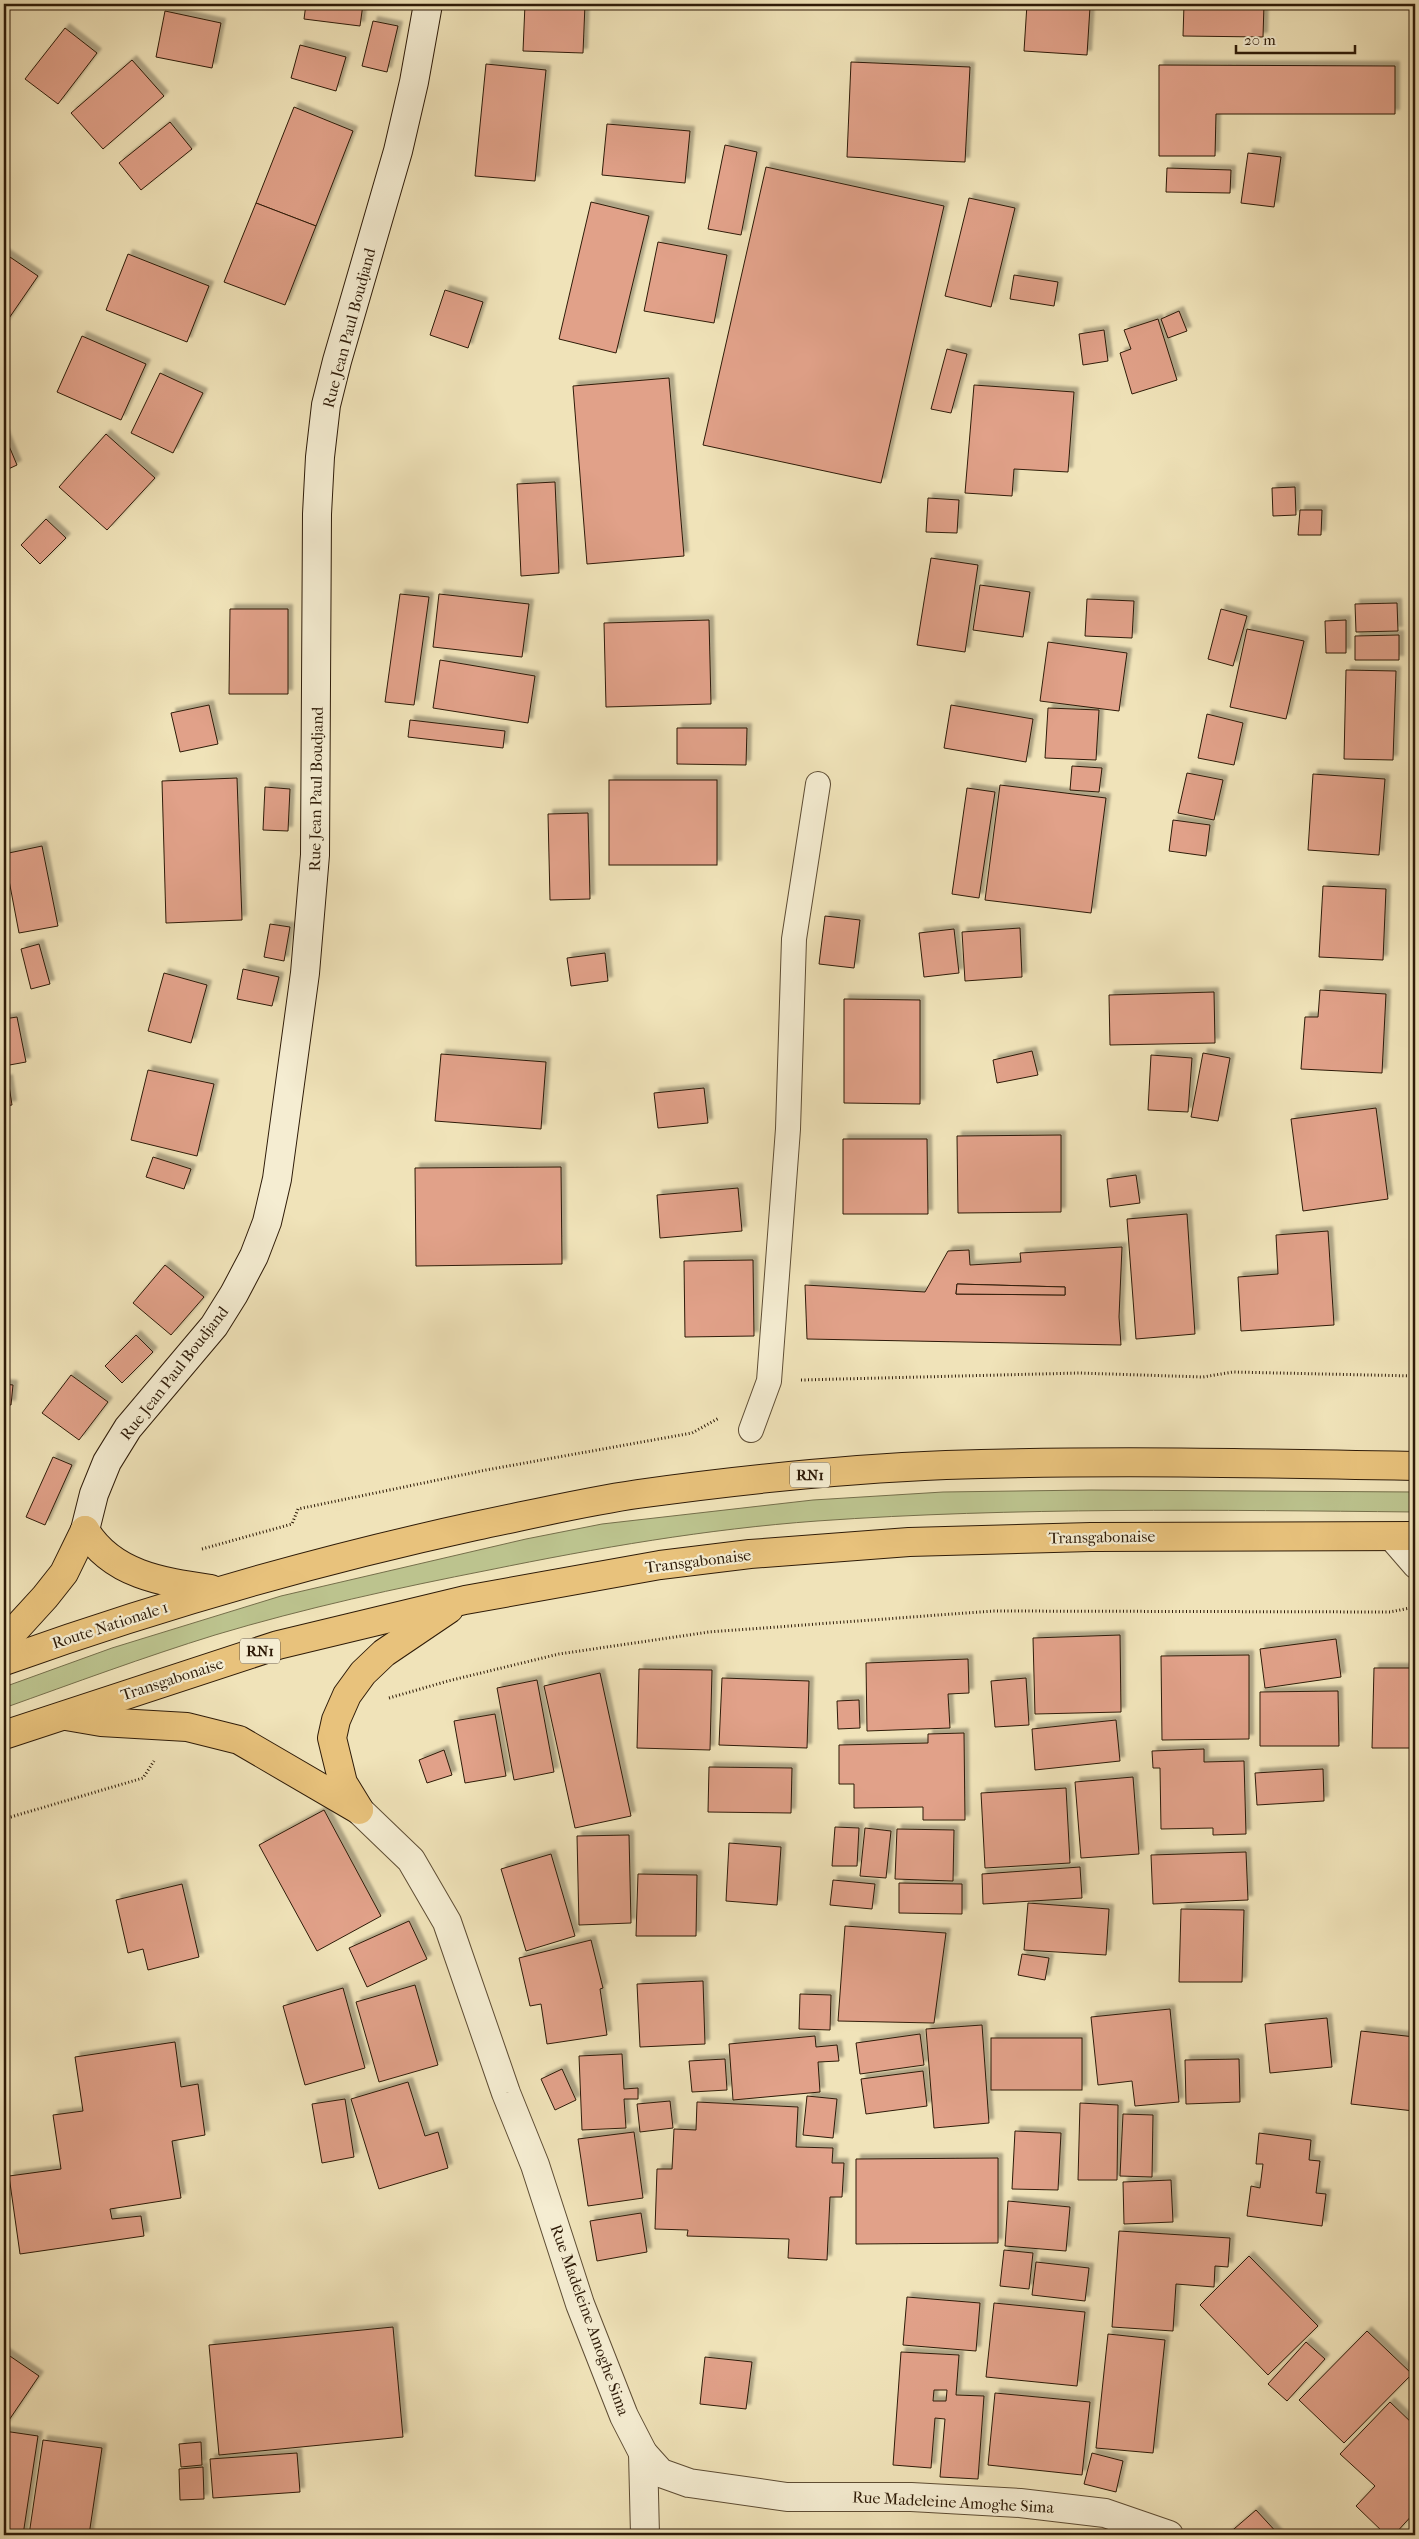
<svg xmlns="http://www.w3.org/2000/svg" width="1419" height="2539" viewBox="0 0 1419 2539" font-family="'IM FELL French Canon',serif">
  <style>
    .green { fill: #bcc38e; stroke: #756f4b }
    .building { fill: #e1a189; stroke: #2e1b08; fill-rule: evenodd; filter: url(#shadow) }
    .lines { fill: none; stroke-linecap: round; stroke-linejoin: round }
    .lane-casing { stroke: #5e4d34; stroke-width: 26 }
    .street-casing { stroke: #5e4d34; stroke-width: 30 }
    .secondary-casing { stroke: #2e1b08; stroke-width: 30 }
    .highway-casing { stroke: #2e1b08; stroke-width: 30 }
    .path { stroke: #2e1b08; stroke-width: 3; stroke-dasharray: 1 2.5; stroke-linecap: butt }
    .lane { stroke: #f5edd2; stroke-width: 24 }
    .street { stroke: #f5edd2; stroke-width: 28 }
    .secondary { stroke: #f5edd2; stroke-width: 28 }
    .highway { stroke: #e8c27c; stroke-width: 28 }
    .labels { text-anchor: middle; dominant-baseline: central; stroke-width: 4.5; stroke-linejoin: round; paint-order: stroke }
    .shield { fill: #f5edd2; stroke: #6a5a45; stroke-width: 1 }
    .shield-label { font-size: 15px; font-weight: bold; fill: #2e1b08 }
    .street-label { font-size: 16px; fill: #2e1b08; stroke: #f5edd2 }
  </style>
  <defs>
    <filter id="shadow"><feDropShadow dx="4.5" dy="-4.5" stdDeviation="1" flood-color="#0004"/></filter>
  </defs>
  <rect width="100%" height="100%" fill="#f0e3b9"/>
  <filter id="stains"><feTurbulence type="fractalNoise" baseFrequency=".004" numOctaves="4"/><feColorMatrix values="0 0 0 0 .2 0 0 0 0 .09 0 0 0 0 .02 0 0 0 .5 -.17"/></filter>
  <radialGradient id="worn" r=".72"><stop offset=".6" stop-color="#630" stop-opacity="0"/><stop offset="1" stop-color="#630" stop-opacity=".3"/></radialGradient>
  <path class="green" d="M1091 1490 1415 1492V1512C1216 1510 1016 1507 817 1521 707 1529 597 1548 489 1570 397 1588 305 1608 215 1635 144 1657 74 1683 4 1708V1687L112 1648 281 1596 526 1539 602 1524 813 1500 943 1492Z"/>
  <g class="building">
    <polygon points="306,4 363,4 360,26 304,19"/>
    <polygon points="525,4 585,4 583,53 523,51"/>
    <polygon points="1027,4 1090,7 1087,55 1024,51"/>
    <polygon points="1184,4 1264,4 1263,37 1183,36"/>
    <polygon points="165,11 221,23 212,68 156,57"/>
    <polygon points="373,21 398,26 387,72 362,66"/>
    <polygon points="65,28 97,53 58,104 25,79"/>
    <polygon points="300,45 346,57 336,91 291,78"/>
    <polygon points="132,60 164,96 103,149 71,113"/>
    <polygon points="851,62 970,67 965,162 847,157"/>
    <polygon points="486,64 546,70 535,181 475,176"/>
    <polygon points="1159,65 1395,66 1395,114 1216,114 1215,156 1159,156"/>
    <polygon points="294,107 353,131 316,226 256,203"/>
    <polygon points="170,122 192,149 141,190 119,163"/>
    <polygon points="607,124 690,131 685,183 602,175"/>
    <polygon points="725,145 757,152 741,235 708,229"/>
    <polygon points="1248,153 1281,157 1274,207 1241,203"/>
    <polygon points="766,167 944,206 881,483 703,445"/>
    <polygon points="1167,168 1231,170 1230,193 1166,192"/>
    <polygon points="969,198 1015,208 991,307 945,296"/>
    <polygon points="591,202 649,216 616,353 559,339"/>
    <polygon points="256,203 316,226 285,305 224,282"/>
    <polygon points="658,242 727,255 714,323 644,311"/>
    <polygon points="4,253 38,276 5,324 4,324"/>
    <polygon points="128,254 209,286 187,342 106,310"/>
    <polygon points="1014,275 1058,282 1054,306 1010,299"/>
    <polygon points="445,290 483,302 468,348 430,335"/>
    <polygon points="1179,311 1187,331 1168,338 1161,319"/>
    <polygon points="1158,319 1177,380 1132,394 1120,353 1131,349 1124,330"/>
    <polygon points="1104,330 1108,361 1083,365 1079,334"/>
    <polygon points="82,336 146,364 121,420 57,392"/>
    <polygon points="947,349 967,354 951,413 931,409"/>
    <polygon points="160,373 203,393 173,453 131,433"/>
    <polygon points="669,378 684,556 587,564 573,386"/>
    <polygon points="974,385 1074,392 1068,472 1014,469 1012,496 965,493"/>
    <polygon points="4,434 17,465 4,471"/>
    <polygon points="106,434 155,478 107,530 59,487"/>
    <polygon points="555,482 559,573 521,576 517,484"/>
    <polygon points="1295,487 1296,515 1273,516 1272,488"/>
    <polygon points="928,498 959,500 957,533 926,532"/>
    <polygon points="1300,510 1322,510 1321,535 1298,535"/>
    <polygon points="46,519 66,538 40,564 21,545"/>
    <polygon points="931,558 978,565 965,652 917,645"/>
    <polygon points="980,585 1030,592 1023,637 973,630"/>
    <polygon points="400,594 429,597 414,705 385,702"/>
    <polygon points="439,594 529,604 522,657 433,647"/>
    <polygon points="1087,599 1134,601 1132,638 1085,636"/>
    <polygon points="1397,603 1398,631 1356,632 1355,604"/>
    <polygon points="230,609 288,609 288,694 229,694"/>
    <polygon points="1221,609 1247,616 1233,666 1208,659"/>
    <polygon points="709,620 711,704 606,707 604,623"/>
    <polygon points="1346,620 1346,653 1326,653 1325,621"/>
    <polygon points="1247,629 1304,641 1286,719 1230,707"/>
    <polygon points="1399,635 1399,660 1355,660 1355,636"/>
    <polygon points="1048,642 1127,653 1119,711 1040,701"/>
    <polygon points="440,660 535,676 528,723 433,708"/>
    <polygon points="1346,670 1396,671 1393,760 1344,759"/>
    <polygon points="209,705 218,744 180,752 171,713"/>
    <polygon points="951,705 1033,719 1026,762 944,748"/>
    <polygon points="1048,708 1099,710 1096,760 1045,758"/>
    <polygon points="1207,714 1243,723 1234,765 1198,758"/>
    <polygon points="410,720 505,731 503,748 408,737"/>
    <polygon points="677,728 747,728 746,765 677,764"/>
    <polygon points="1072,766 1102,768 1099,792 1070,790"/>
    <polygon points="1187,773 1223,780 1214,820 1178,813"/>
    <polygon points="1313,774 1385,779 1379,855 1308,850"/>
    <polygon points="237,778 242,920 166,923 162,781"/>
    <rect x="609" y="780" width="108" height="85"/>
    <polygon points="1000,785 1106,798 1091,913 985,900"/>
    <polygon points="265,787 290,789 288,831 263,830"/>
    <polygon points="967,788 995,792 979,898 952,894"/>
    <polygon points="588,813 590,899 550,900 548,814"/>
    <polygon points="1173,820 1210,825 1206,856 1169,851"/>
    <polygon points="42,846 58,926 19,933 4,854"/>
    <polygon points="1323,886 1386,889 1383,960 1319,957"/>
    <polygon points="825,916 860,920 854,968 819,964"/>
    <polygon points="270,924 290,927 284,961 264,957"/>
    <polygon points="1020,928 1022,977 965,981 962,932"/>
    <polygon points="954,929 959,973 924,977 919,933"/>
    <polygon points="39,944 50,984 31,989 21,949"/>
    <polygon points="605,953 608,981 571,986 567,958"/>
    <polygon points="243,969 279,977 272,1006 237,999"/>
    <polygon points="164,973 207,985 191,1043 148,1031"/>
    <polygon points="1320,990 1386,994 1382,1073 1301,1069 1305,1017 1318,1017"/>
    <polygon points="1214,992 1215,1043 1110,1045 1109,995"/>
    <polygon points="844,999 920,1000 920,1104 844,1103"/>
    <polygon points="17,1017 26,1062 4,1066 4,1019"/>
    <polygon points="1032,1051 1038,1075 997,1083 993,1060"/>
    <polygon points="1203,1053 1230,1058 1218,1121 1191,1117"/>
    <polygon points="441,1054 546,1062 541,1129 435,1121"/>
    <polygon points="1151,1055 1192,1058 1188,1112 1148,1110"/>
    <polygon points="148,1070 214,1084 197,1156 131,1140"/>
    <polygon points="8,1079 12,1105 4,1106 4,1080"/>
    <polygon points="704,1088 708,1123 658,1128 654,1093"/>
    <polygon points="1376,1108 1388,1199 1303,1211 1291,1119"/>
    <polygon points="1061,1135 1061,1212 958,1213 957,1136"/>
    <polygon points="843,1139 927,1139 928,1214 843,1214"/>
    <polygon points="153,1157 191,1169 184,1189 146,1177"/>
    <polygon points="561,1167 562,1264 416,1266 415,1168"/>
    <polygon points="1136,1175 1140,1203 1110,1207 1107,1179"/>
    <polygon points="738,1188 742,1231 660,1238 657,1195"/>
    <polygon points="1187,1214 1195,1334 1136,1339 1127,1219"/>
    <polygon points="1328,1231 1334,1325 1241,1331 1238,1277 1278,1274 1276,1235"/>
    <path d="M1122 1247 1119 1317 1121 1345 807 1339 805 1285 925 1292 948 1251 969 1250 970 1265 1021 1262 1020 1253ZM957 1284 1065 1287V1295L956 1294Z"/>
    <polygon points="753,1260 754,1336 685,1337 684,1261"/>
    <polygon points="165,1265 204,1297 171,1335 133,1303"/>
    <polygon points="957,1284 1065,1287 1065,1295 956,1294"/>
    <polygon points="136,1335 153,1352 122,1383 105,1366"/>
    <polygon points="71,1375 108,1402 79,1440 42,1413"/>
    <polygon points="4,1384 13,1385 11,1405 4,1404"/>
    <polygon points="53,1457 72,1465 45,1525 26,1517"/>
    <polygon points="1120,1635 1121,1712 1035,1714 1033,1638"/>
    <polygon points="1336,1639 1341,1677 1265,1688 1260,1649"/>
    <polygon points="1249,1655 1249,1739 1162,1740 1161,1656"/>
    <polygon points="968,1659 969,1693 948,1694 950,1728 867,1731 866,1663"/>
    <polygon points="1374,1668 1415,1668 1415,1748 1372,1748"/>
    <polygon points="639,1669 712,1670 710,1750 637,1748"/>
    <polygon points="600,1673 631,1816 575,1828 544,1686"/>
    <polygon points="722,1678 809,1681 807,1748 719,1745"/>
    <polygon points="1026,1678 1029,1725 995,1727 991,1681"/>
    <polygon points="537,1680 554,1772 514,1780 497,1688"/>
    <polygon points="1338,1691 1339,1746 1260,1746 1260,1692"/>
    <polygon points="859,1700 860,1728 838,1729 837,1701"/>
    <polygon points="495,1714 506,1776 465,1783 454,1721"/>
    <polygon points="1116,1720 1120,1761 1035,1770 1032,1729"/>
    <polygon points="964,1733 965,1820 923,1820 923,1807 854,1808 854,1784 839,1784 839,1745 928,1743 928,1734"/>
    <polygon points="1204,1749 1204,1762 1244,1761 1246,1834 1213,1835 1213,1828 1161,1829 1160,1768 1153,1768 1152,1751"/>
    <polygon points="444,1750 452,1775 427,1783 419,1760"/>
    <polygon points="709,1767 792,1768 791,1813 708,1812"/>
    <polygon points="1323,1769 1324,1801 1257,1805 1255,1773"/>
    <polygon points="1133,1777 1139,1854 1081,1858 1075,1782"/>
    <polygon points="1066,1788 1070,1863 985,1868 981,1793"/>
    <polygon points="324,1810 381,1916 317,1951 259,1845"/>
    <polygon points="835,1827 859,1828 857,1866 832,1866"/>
    <polygon points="865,1828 891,1831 886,1878 860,1876"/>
    <polygon points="897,1829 954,1830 953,1881 895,1879"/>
    <polygon points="629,1835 631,1923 579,1925 577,1836"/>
    <polygon points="729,1843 781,1847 777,1905 726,1901"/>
    <polygon points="1246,1852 1248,1900 1153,1904 1151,1855"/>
    <polygon points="551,1854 575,1936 526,1951 501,1869"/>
    <polygon points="1080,1867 1082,1898 983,1904 982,1874"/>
    <polygon points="638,1874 697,1875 696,1936 636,1936"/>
    <polygon points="833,1880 875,1884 872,1909 830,1905"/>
    <polygon points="899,1883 962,1884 962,1914 899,1913"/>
    <polygon points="182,1884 199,1957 148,1970 143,1949 128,1953 116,1900"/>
    <polygon points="1028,1903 1109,1909 1106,1955 1024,1950"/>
    <polygon points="1181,1909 1244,1910 1242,1982 1179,1982"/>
    <polygon points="409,1921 427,1959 367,1987 349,1948"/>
    <polygon points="845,1926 946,1933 934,2023 838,2021"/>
    <polygon points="591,1940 603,1988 600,1989 607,2035 547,2044 541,2004 530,2006 519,1958"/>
    <polygon points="1022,1954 1049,1958 1045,1980 1018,1975"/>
    <polygon points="703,1981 705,2044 640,2047 637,1984"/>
    <polygon points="415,1985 438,2065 379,2082 356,2002"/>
    <polygon points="343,1988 365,2068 305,2085 283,2006"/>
    <polygon points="800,1994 831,1995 830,2030 799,2029"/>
    <polygon points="1170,2009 1179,2102 1135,2106 1132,2081 1098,2085 1091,2017"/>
    <polygon points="1327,2018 1332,2067 1270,2073 1265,2024"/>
    <polygon points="982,2025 989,2123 934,2128 926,2029"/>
    <polygon points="1361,2031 1415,2037 1414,2111 1351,2104"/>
    <polygon points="920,2034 924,2065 860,2074 856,2043"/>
    <polygon points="815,2036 816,2047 837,2045 839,2061 818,2062 820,2092 733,2100 729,2044"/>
    <rect x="991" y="2038" width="91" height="52"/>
    <polygon points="175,2042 181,2087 198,2084 205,2135 172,2141 181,2198 110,2209 112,2219 141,2216 144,2236 20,2254 9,2176 61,2169 53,2115 83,2111 75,2057"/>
    <polygon points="622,2054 624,2089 638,2088 638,2099 624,2099 626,2128 582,2130 579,2056"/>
    <polygon points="725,2059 727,2090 692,2092 689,2061"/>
    <polygon points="1239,2059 1240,2102 1186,2104 1185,2060"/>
    <polygon points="562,2069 576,2100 555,2110 541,2079"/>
    <polygon points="923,2071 927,2106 866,2114 861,2079"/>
    <polygon points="408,2082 425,2136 438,2132 448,2168 379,2189 351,2099"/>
    <polygon points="807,2096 837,2099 833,2138 803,2135"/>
    <polygon points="345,2099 354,2157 322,2163 312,2104"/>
    <polygon points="670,2101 673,2128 640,2132 637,2104"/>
    <polygon points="697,2102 798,2107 796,2147 833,2148 832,2163 844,2163 842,2197 830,2197 827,2260 788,2258 789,2239 687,2236 688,2230 655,2229 657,2169 672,2169 674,2129 696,2130"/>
    <polygon points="1080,2103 1118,2105 1117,2180 1078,2180"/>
    <polygon points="1123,2114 1153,2115 1152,2177 1120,2176"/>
    <polygon points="1015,2131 1061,2133 1058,2190 1012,2189"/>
    <polygon points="634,2132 643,2198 588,2206 578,2139"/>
    <polygon points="1259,2133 1311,2140 1309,2160 1320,2161 1316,2193 1326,2194 1322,2226 1247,2216 1251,2186 1260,2188 1263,2164 1256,2164"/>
    <polygon points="998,2158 998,2243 856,2244 856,2159"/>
    <polygon points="1171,2180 1173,2222 1124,2224 1123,2182"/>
    <polygon points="1008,2201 1070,2207 1066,2251 1005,2246"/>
    <polygon points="641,2213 647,2252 597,2261 590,2221"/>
    <polygon points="1119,2231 1230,2238 1228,2267 1215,2266 1214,2287 1176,2284 1173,2331 1112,2327"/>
    <polygon points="1004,2250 1033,2253 1029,2289 1000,2286"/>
    <polygon points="1249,2256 1318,2326 1268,2375 1200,2305"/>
    <polygon points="1036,2262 1089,2268 1085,2301 1032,2295"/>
    <polygon points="907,2297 980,2303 976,2351 903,2345"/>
    <polygon points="994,2303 1085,2312 1077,2386 986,2377"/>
    <polygon points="393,2327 403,2437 219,2455 209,2345"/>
    <polygon points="1367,2331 1412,2374 1344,2443 1299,2400"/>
    <polygon points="1108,2334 1165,2340 1153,2453 1096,2448"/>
    <polygon points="1306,2342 1325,2359 1287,2401 1268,2384"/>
    <polygon points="4,2352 39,2376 5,2426 4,2425"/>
    <path d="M901 2352 959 2355 956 2395 984 2396 978 2479 940 2477 945 2419 935 2418 931 2468 893 2465ZM934 2390H947L946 2401H933Z"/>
    <polygon points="705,2357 752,2362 746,2409 700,2404"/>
    <polygon points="995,2393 1090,2402 1082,2475 988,2465"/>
    <polygon points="1390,2402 1415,2426 1415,2512 1394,2535 1386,2535 1356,2506 1375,2486 1340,2454"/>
    <polygon points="4,2431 38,2436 23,2535 4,2535"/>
    <polygon points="43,2440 102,2448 89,2535 29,2535"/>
    <polygon points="201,2442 202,2465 181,2467 179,2444"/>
    <polygon points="297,2453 300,2492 213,2498 210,2459"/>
    <polygon points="1092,2453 1123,2461 1116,2492 1084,2484"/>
    <polygon points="203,2467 204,2499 180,2500 179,2469"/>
    <polygon points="1256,2510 1279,2535 1227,2535"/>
  </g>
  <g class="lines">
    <defs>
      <g id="lane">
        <polyline points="751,1430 769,1381 788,1129 794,939 818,784"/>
        <polyline points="1389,1536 1415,1566"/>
      </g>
      <g id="street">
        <polyline points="359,1810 411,1860 447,1922 506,2093 535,2165 580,2304 624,2416 643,2453 661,2473 689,2483 787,2497 911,2497 1020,2503 1105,2513 1169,2535"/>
        <polyline points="643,2453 645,2535"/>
      </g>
      <polyline id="secondary" points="85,1530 94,1494 107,1462 128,1428 214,1326 234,1294 254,1256 267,1222 277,1179 305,973 315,855 317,514 320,457 326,405 337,361 398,151 414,82 428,4"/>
      <g id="highway">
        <path d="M85 1530C112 1575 163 1582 211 1589"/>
        <polyline points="4,1642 45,1597 64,1573 85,1530"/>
        <path d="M4 1661C158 1606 314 1561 475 1526 529 1515 583 1502 638 1494 739 1480 844 1469 946 1465 1102 1460 1259 1463 1415 1466"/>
        <polyline points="66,1716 101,1722 187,1727 239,1740 359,1810"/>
        <polyline points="4,1735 278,1645 465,1600 660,1565 750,1554 909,1542 1091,1537 1415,1536"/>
        <polyline points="359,1809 343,1783 332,1738 336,1720 347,1695 363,1673 384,1653 449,1609"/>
      </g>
    </defs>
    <use href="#lane" class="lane-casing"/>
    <use href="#street" class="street-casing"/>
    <use href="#secondary" class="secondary-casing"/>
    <use href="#highway" class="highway-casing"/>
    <g class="path">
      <polyline points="801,1380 1079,1373 1203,1377 1233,1372 1415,1376"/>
      <polyline points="202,1549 292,1524 298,1509 486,1470 692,1433 719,1418"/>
      <polyline points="389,1698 448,1681 559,1654 709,1632 993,1611 1390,1612 1415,1607"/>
      <polyline points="4,1819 143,1778 154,1761"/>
    </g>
    <use href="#lane" class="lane"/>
    <use href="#street" class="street"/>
    <use href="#secondary" class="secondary"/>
    <use href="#highway" class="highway"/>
  </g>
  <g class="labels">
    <g class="shield">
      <rect x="790" y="1462.5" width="40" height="25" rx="4"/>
      <rect x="240" y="1638.5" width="40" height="25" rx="4"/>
    </g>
    <g class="shield-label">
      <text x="810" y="1475">RN1</text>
      <text x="260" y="1651">RN1</text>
    </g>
    <g class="street-label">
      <text transform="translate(349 328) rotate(-75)">Rue Jean Paul Boudjand</text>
      <text transform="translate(316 789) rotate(-89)">Rue Jean Paul Boudjand</text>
      <text transform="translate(174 1373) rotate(-52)">Rue Jean Paul Boudjand</text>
      <text transform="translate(1102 1537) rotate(-1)">Transgabonaise</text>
      <text transform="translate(698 1561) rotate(-7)">Transgabonaise</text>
      <text transform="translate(110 1625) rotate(-18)">Route Nationale 1</text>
      <text transform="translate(172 1679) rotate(-18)">Transgabonaise</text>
      <text transform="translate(590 2320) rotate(70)">Rue Madeleine Amoghe Sima</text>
      <text transform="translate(953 2502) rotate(3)">Rue Madeleine Amoghe Sima</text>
    </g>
  </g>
  <rect width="1419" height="2539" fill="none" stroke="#f0e3b9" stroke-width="20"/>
  <rect x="5" y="5" width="1409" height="2529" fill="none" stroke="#2e1b08" stroke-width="2.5"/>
  <rect x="10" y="10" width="1399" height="2519" fill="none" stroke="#2e1b08"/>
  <path d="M1236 45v8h119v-8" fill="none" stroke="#2e1b08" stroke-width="2.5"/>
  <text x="1244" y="45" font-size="15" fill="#2e1b08" stroke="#f5edd2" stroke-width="4" paint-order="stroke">20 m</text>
  <rect width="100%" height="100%" filter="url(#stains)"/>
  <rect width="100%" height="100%" fill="url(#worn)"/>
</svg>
